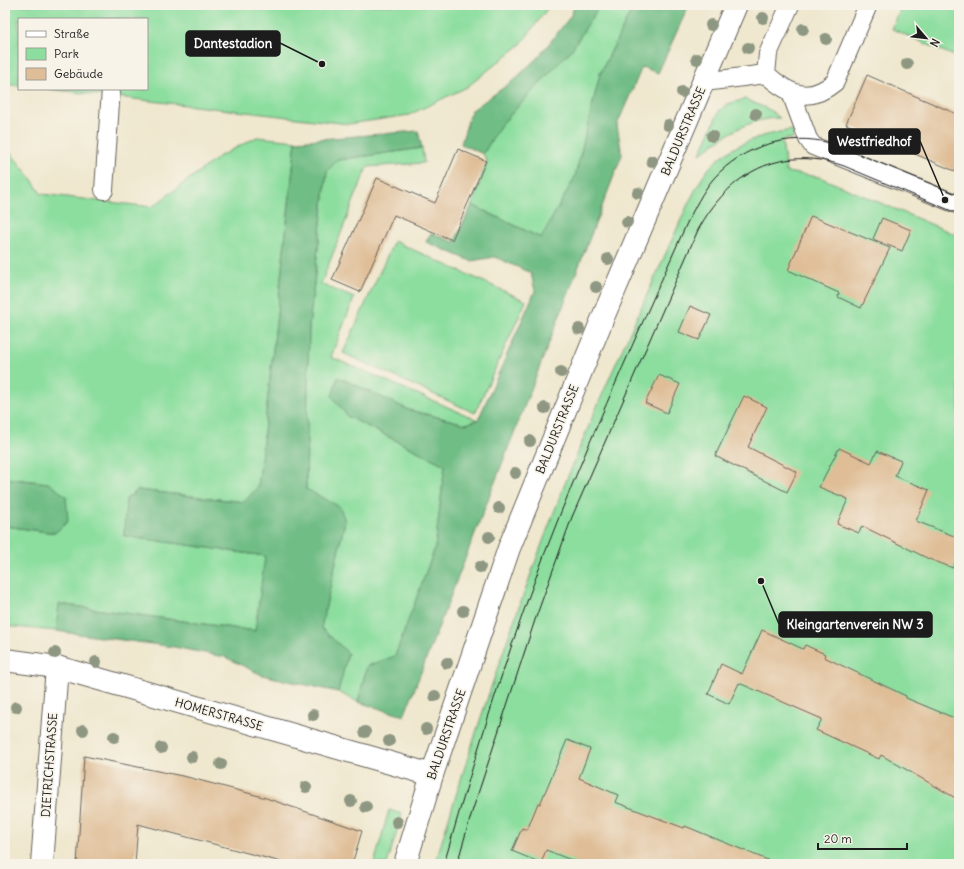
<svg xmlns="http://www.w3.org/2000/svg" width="964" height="869" viewBox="0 0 964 869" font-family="Delius,sans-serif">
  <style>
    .green { fill: #8cde9f; stroke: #547d5e }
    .forest { fill: #71bd86; stroke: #466c51 }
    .building { fill: #dfbe97 }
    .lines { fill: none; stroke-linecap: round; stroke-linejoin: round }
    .service-casing { stroke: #66635a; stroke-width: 20 }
    .minor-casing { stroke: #66635a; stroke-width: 24 }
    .tertiary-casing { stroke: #66635a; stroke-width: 24 }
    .service { stroke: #fff; stroke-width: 18 }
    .minor { stroke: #fff; stroke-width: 22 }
    .tertiary { stroke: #fff; stroke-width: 22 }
    .tram { stroke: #1c1c1c; stroke-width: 1 }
    .tree { fill: #8e9782 }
    .labels { text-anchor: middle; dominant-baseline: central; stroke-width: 3.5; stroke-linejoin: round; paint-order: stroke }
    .street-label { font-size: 12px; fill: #1c1c1c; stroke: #f7f3e8 }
    .leader { fill: none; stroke: #1c1c1c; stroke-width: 1.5 }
    .callout-dot { fill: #1c1c1c; stroke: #f7f3e8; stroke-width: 1.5 }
    .callout { fill: #1c1c1c; stroke: #1c1c1c; stroke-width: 1.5 }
    .callout-label { font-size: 13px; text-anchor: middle; font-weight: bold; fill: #fff }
  </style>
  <rect width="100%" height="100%" fill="#f7f3e8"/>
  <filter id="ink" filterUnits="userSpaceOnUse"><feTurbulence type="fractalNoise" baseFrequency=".025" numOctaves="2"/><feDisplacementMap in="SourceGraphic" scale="8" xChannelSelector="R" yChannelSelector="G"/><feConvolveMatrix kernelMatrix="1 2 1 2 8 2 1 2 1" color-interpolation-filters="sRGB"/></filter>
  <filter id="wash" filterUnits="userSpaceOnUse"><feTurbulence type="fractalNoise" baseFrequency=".012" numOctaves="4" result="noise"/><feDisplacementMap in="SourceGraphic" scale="16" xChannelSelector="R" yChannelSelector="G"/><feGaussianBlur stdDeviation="0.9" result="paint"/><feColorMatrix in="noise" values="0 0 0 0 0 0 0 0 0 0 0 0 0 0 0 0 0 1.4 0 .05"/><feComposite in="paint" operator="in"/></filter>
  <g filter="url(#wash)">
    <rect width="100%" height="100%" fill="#efe7ce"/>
    <g class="green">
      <polygon points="5,5 550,5 521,44 467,87 409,115 349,124 48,89 147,89 147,19 19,19 19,86 5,84"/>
      <polygon points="600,5 634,5 600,74 575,177 541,238 472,205 487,161 483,154 500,126 572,49"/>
      <polygon points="902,5 959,5 959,58 892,29"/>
      <path d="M745 99 770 110 780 118C748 118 724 136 700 154L719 111 728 104Z"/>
      <path d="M793 130 794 138 782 140 786 172 819 177 959 236V864H435C473 736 516 610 564 486 602 390 647 296 689 202 696 189 702 176 712 165 732 144 765 133 793 130Z"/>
      <polygon points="257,137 296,141 258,487 245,502 138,490 126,499 124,536 266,556 255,631 59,604 56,631 5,626 5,526 55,533 48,483 5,478 5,146 31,178 41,194 152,207 220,156"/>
      <polygon points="422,148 424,163 367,167 321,284 354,298 331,357 478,420 466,424 409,410 338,377 347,416 445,465 435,548 395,657 367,666 358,702 338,692 348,653 321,628 345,521 306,489 309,326 327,171 338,160"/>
      <polygon points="394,241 526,301 475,413 343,353"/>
      <polygon points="389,810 402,814 387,864 374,864"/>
    </g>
    <g class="forest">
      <polygon points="575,5 600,5 572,49 500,126 483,154 461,144 471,111 514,80 540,55 570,17"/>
      <polygon points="634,5 689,5 658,73 642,67 617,125 622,155 404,716 358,702 367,666 395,656 435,548 445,465 347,416 332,396 338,377 409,410 466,424 478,420 535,291 531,273 495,257 471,261 426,242 431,233 454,242 472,205 541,238 575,177 600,74"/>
      <polygon points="418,131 422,148 338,160 327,171 309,326 306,489 340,507 345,521 321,628 348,653 338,692 262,675 225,657 174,647 56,631 59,604 255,631 265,556 124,536 126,499 138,490 244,502 258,487 296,141"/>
      <polygon points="5,478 48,483 66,496 68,521 55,533 5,526"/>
    </g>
    <g id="blocks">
      <g class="building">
        <polygon points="867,75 959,115 959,173 846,124"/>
        <polygon points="458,149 486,161 452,240 394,215 360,292 332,280 377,178 435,203"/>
        <polygon points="811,216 890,248 861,308 838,297 839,293 788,270"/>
        <polygon points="882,218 911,230 902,251 873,239"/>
        <polygon points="690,306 711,315 699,340 679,332"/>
        <polygon points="659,375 680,384 667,413 645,403"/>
        <polygon points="744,396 767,407 748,447 797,472 787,492 715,456"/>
        <polygon points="839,448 871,463 877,451 901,461 895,476 929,490 916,521 959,538 959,553 953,568 929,559 862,526 859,533 837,524 848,499 819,487"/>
        <polygon points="762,630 803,649 805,645 825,654 824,657 906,696 906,698 959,720 959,800 881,755 879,759 816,730 822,719 739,683 729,704 708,694 721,664 742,674"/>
        <polygon points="567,740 590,749 579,778 618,795 615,802 684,828 685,826 777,864 581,864 546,850 541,863 512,851 522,828 527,830 538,803 540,804"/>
        <polygon points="84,756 187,777 263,797 362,831 352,864 289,864 138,824 135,864 77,864"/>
      </g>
    </g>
  </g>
  <g filter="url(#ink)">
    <use href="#blocks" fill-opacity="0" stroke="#66635a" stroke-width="1"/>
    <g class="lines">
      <defs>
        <g id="service">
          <path d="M790 5 768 54 766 74C789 95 809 104 835 82L868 5"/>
          <polyline points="704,82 766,74"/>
          <polyline points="791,93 808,139 813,146 959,205"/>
          <polyline points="104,190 111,89"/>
        </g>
        <g id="minor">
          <polyline points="5,660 57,667 432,775"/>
          <polyline points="42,864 57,667"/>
        </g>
        <polyline id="tertiary" points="405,864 432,775 509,548 604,315 736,5"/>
      </defs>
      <use href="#service" class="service-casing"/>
      <use href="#minor" class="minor-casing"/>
      <use href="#tertiary" class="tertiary-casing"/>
      <use href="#service" class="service"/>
      <use href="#minor" class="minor"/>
      <use href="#tertiary" class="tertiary"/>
      <g class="tram">
        <path d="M444 864C478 746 515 626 561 512 600 415 644 320 686 225 694 209 702 192 714 178 743 146 788 132 830 143 847 148 864 156 880 163 907 174 933 185 959 195"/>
        <path d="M457 864 472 812 535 620 572 517 698 230C729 173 780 144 844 166L959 214"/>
      </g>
    </g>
    <g class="tree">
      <circle cx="763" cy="18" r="6"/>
      <circle cx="711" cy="25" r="6"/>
      <circle cx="803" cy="29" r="6"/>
      <circle cx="826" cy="39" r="6"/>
      <circle cx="748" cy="48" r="6"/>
      <circle cx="697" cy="59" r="6"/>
      <circle cx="907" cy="64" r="6"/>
      <circle cx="682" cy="92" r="6"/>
      <circle cx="756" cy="114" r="6"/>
      <circle cx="668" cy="125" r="6"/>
      <circle cx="712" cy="136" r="6"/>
      <circle cx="652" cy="161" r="6"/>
      <circle cx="638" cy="193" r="6"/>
      <circle cx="627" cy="222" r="6"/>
      <circle cx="608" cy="259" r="6"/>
      <circle cx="596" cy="287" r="6"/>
      <circle cx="579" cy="329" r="6"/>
      <circle cx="561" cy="372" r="6"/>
      <circle cx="545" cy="408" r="6"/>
      <circle cx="530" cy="441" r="6"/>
      <circle cx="515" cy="473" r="6"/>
      <circle cx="499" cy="508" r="6"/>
      <circle cx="489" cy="537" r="6"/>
      <circle cx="480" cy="567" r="6"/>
      <circle cx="463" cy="611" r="6"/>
      <circle cx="55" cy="653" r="6"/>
      <circle cx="96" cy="662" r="6"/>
      <circle cx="447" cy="663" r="6"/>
      <circle cx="435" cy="696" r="6"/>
      <circle cx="16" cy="707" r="6"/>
      <circle cx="313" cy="715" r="6"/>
      <circle cx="426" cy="729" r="6"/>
      <circle cx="83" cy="730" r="6"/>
      <circle cx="365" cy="732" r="6"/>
      <circle cx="114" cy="737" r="6"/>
      <circle cx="389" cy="741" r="6"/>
      <circle cx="161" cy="748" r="6"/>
      <circle cx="192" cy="757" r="6"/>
      <circle cx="221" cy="764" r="6"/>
      <circle cx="306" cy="787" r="6"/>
      <circle cx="351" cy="801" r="6"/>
      <circle cx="366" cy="807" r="6"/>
      <circle cx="397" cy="822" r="6"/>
    </g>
  </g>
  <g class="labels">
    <g class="street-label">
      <text transform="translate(683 131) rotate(-67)">BALDURSTRASSE</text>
      <text transform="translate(557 429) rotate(-68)">BALDURSTRASSE</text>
      <text transform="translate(219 714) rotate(16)">HOMERSTRASSE</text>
      <text transform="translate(446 734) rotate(-71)">BALDURSTRASSE</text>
      <text transform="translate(49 765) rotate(-86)">DIETRICHSTRASSE</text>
    </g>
  </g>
  <path class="leader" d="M322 64L280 43M945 200L920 141M761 581L779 624"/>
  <g class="callout-dot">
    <circle cx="322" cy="64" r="4"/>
    <circle cx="945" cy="200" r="4"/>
    <circle cx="761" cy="581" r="4"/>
  </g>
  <g class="callout">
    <rect x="186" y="31" width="94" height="25" rx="4"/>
    <rect x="829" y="129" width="91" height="25" rx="4"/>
    <rect x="779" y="612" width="153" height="25" rx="4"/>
  </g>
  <g class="callout-label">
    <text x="233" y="48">Dantestadion</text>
    <text x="874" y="146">Westfriedhof</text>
    <text x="855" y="629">Kleingartenverein NW 3</text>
  </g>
  <rect width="964" height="869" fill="none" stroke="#f7f3e8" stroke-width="20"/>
  <rect x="18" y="18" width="130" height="72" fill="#f7f3e8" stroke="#9f9d96"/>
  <rect x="26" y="31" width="20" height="6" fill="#ffffff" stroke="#9f9d96"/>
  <text x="54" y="38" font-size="12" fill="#1c1c1c">Straße</text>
  <rect x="26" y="48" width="20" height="12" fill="#8cde9f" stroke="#9f9d96"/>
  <text x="54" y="58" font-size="12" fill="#1c1c1c">Park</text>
  <rect x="26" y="68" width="20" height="12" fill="#dfbe97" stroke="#9f9d96"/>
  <text x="54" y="78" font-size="12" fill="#1c1c1c">Gebäude</text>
  <g transform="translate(926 38) rotate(118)" stroke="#f7f3e8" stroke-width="3" paint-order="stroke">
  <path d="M0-3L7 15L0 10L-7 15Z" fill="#1c1c1c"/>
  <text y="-6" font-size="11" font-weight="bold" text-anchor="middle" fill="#1c1c1c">N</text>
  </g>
  <path d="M818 843v6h89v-6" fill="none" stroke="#1c1c1c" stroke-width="2"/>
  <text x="824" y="843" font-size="12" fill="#1c1c1c" stroke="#f7f3e8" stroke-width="3" paint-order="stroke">20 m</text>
</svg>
